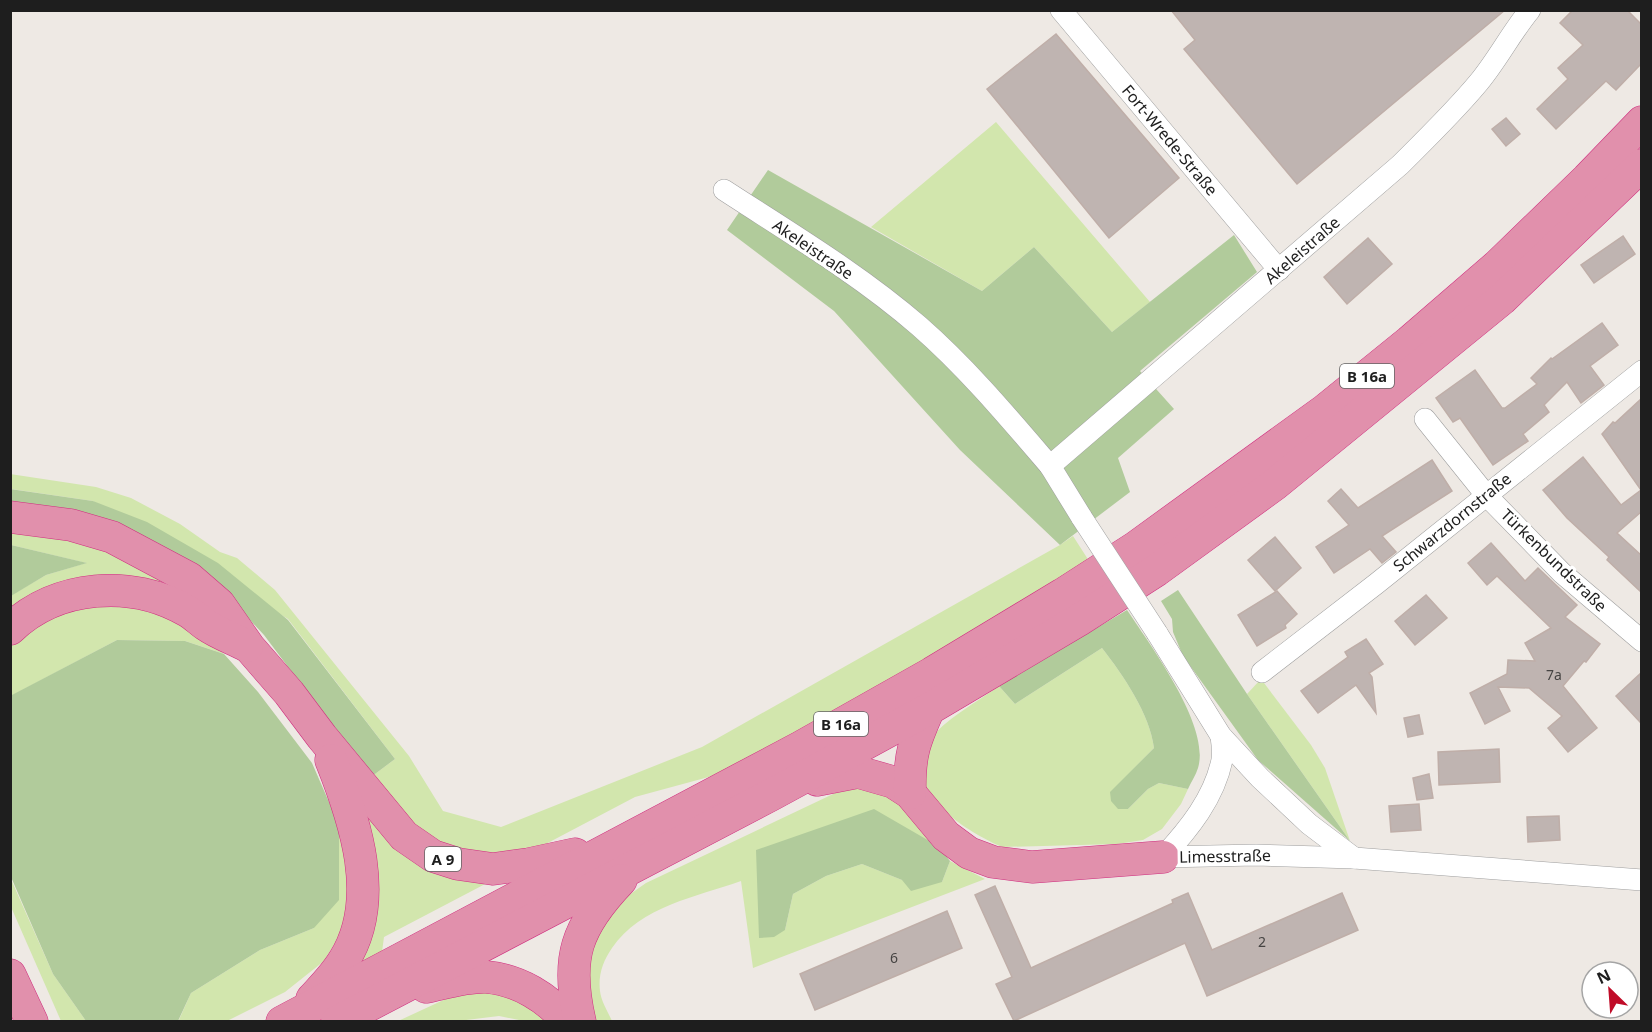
<svg xmlns="http://www.w3.org/2000/svg" width="1652" height="1032" viewBox="0 0 1652 1032" font-family="'Noto Sans',sans-serif">
  <style>
    .grass { fill: #d2e6ad }
    .forest { fill: #b1cb9b }
    .building { fill: #bfb4b1; stroke: #bfaea8; stroke-width: 1.5 }
    .lines { fill: none; stroke-linecap: round; stroke-linejoin: round }
    .minor-casing { stroke: #9f9f9f; stroke-width: 22 }
    .highway-casing { stroke: #cf2e7f; stroke-width: 33 }
    .minor { stroke: #fff; stroke-width: 21 }
    .highway { stroke: #e190ac; stroke-width: 32 }
    .minor-bridge-casing { stroke: #9f9f9f; stroke-width: 22; stroke-linecap: butt }
    .minor-bridge { stroke: #fff; stroke-width: 21 }
    .labels { text-anchor: middle; dominant-baseline: central; stroke-width: 6; stroke-linejoin: round; paint-order: stroke }
    .number-label { font-size: 14px; fill: #464443 }
    .shield { fill: #fff; stroke: #626262; stroke-width: 1.5 }
    .shield-label { font-size: 15px; font-weight: bold; fill: #1e1e1e }
    .street-label { font-size: 16px; fill: #1e1e1e; stroke: #fff }
  </style>
  <rect width="100%" height="100%" fill="#eee9e4"/>
  <g class="grass">
    <polygon points="996,122 1150,302 1112,332 1034,247 982,291 871,227"/>
    <polygon points="10,474 96,487 131,498 180,524 220,552 237,558 275,590 409,756 443,811 501,827 702,747 1060,545 1073,536 1091,564 812,724 716,775 635,797 542,846 485,857 428,839 371,777 395,759 288,619 93,501 11,489"/>
    <polygon points="11,526 64,535 149,564 184,599 11,613 10,596 46,575 86,563 11,545"/>
    <polygon points="97,601 154,610 208,639 224,654 185,641 117,640 11,696 10,642 27,628"/>
    <path d="M1102 648C1123 675 1150 714 1154 748L1111 792 1128 809 1148 789 1159 783 1188 789 1181 804 1162 829 1143 840 1117 844 1002 847C963 830 898 789 930 740 942 721 980 700 999 686L1015 704Z"/>
    <polygon points="1261,679 1311,745 1325,768 1350,841 1247,694"/>
    <path d="M850 786 888 793 938 846 757 850 785 930 793 894 826 876 862 864 902 880 942 882 950 861 985 879 753 968 741 881C696 897 641 906 612 948 603 961 598 975 600 991 601 1001 608 1012 612 1021H591L585 1007 593 928 619 902 646 883Z"/>
    <polygon points="349,794 489,882 384,937 382,952 347,971"/>
    <polygon points="339,825 351,884 346,925 324,961 285,992 227,1021 178,1022 191,993 260,950 314,928"/>
    <polygon points="10,877 53,974 86,1021 61,1021 11,907"/>
    <path d="M478 991C511 994 524 1000 550 1021H524L499 1016 458 1021 396 1022 450 997Z"/>
  </g>
  <g class="forest">
    <polygon points="768,170 982,291 1034,247 1112,332 1234,235 1257,272 1140,371 1174,409 1118,458 1130,492 1060,545 960,450 834,311 727,230"/>
    <polygon points="10,489 93,501 147,522 218,563 288,620 395,759 371,777 264,635 237,606 11,507"/>
    <polygon points="11,545 87,563 46,575 11,596"/>
    <polygon points="1178,590 1247,694 1350,841 1258,760 1183,656 1173,632 1172,619 1161,601"/>
    <path d="M1127 610C1150 645 1211 726 1198 768 1196 775 1191 782 1188 789L1159 783 1148 789 1128 809H1118L1111 801 1110 792 1154 748C1150 714 1123 675 1102 648L1015 704 999 686Z"/>
    <polygon points="117,640 185,641 224,654 258,692 312,763 339,825 339,900 314,928 260,950 191,993 178,1021 86,1021 53,974 11,877 10,696"/>
    <polygon points="874,809 938,846 950,861 942,882 911,891 902,880 862,864 826,876 793,894 785,930 774,937 759,938 756,850"/>
  </g>
  <g class="building">
    <polygon points="1171,10 1505,10 1297,184 1184,49 1195,40"/>
    <polygon points="1573,10 1627,10 1641,24 1641,64 1616,90 1606,81 1556,129 1537,109 1568,79 1558,68 1583,45 1560,23"/>
    <polygon points="1056,34 1179,178 1109,238 987,89"/>
    <polygon points="1506,118 1520,134 1506,146 1492,129"/>
    <polygon points="1623,236 1635,254 1594,283 1581,265"/>
    <polygon points="1368,238 1392,264 1347,304 1324,277"/>
    <polygon points="1602,323 1618,345 1590,366 1604,385 1581,403 1567,382 1544,405 1549,412 1523,434 1528,441 1493,465 1460,418 1453,422 1436,398 1475,370 1502,408 1505,408 1537,384 1531,378 1551,358 1552,359"/>
    <polygon points="1641,399 1641,512 1617,533 1641,555 1641,592 1607,560 1609,557 1567,518 1543,490 1583,457 1621,505 1641,490 1602,434 1613,422 1615,423"/>
    <polygon points="1432,460 1452,491 1382,536 1396,552 1382,563 1370,549 1334,573 1316,547 1349,525 1328,501 1341,489 1358,508"/>
    <polygon points="1275,537 1301,568 1275,591 1248,560"/>
    <polygon points="1491,543 1525,581 1538,568 1577,605 1565,617 1600,644 1586,662 1584,661 1563,686 1597,728 1568,752 1548,728 1562,716 1529,688 1498,687 1510,711 1485,724 1470,693 1507,674 1508,660 1535,661 1525,643 1551,628 1497,576 1487,585 1468,563"/>
    <polygon points="1277,591 1297,614 1285,625 1286,628 1257,646 1238,615"/>
    <polygon points="1426,595 1447,618 1415,645 1395,621"/>
    <polygon points="1366,639 1383,664 1369,673 1372,677 1376,713 1356,685 1318,713 1301,691 1348,657 1345,652"/>
    <polygon points="1641,673 1641,723 1616,696"/>
    <polygon points="1419,715 1423,734 1408,737 1404,718"/>
    <polygon points="1499,749 1500,782 1439,785 1438,752"/>
    <polygon points="1429,774 1433,798 1417,800 1413,778"/>
    <polygon points="1419,804 1421,830 1391,832 1389,806"/>
    <polygon points="1559,816 1560,840 1528,842 1527,817"/>
    <polygon points="995,886 1031,968 1173,903 1172,900 1188,893 1212,950 1342,893 1358,930 1207,996 1185,943 1014,1021 996,984 1012,977 975,895"/>
    <polygon points="947,911 962,948 815,1010 800,974"/>
  </g>
  <g class="lines">
    <defs>
      <g id="minor">
        <polyline points="1061,10 1279,270"/>
        <path d="M724 190C790 233 859 274 919 326 967 368 1008 417 1050 466"/>
        <polyline points="1425,419 1486,495 1562,573 1642,641"/>
        <path d="M1082 518 1050 466 1400 165C1427 138 1455 111 1479 82 1498 59 1511 33 1530 10"/>
        <polyline points="1157,633 1221,736 1260,778 1309,824 1354,858"/>
        <polyline points="1262,672 1376,584 1642,371"/>
        <polyline points="1163,857 1256,855 1354,858 1642,880"/>
        <path d="M1163 857C1189 829 1214 798 1222 760 1223 752 1222 743 1221 736"/>
      </g>
      <g id="highway">
        <polyline points="10,517 71,525 112,537 189,578 219,604 249,647 289,693 322,737 404,836 433,856 458,864 493,869 529,864 575,854"/>
        <path d="M10 629C57 584 132 579 187 611 194 615 200 621 206 625 219 634 234 639 247 646"/>
        <polyline points="817,780 858,772 893,782 910,793 946,836 969,853 993,862 1032,867 1163,857"/>
        <path d="M910 793C909 756 914 742 929 709"/>
        <polyline points="10,975 32,1022"/>
        <path d="M426 987C445 983 467 976 487 977 519 980 548 998 568 1022"/>
        <path d="M312 999C323 987 336 974 344 960 382 900 355 820 331 760"/>
        <polyline points="282,1022 799,748 932,673 1063,594 1136,547 1325,410 1409,342 1497,266 1587,179 1642,122"/>
        <polyline points="337,1022 771,795 929,709 1079,620 1157,570 1274,485 1502,299 1642,165"/>
        <path d="M580 1022C565 958 576 927 621 880"/>
      </g>
    </defs>
    <use href="#minor" class="minor-casing"/>
    <use href="#highway" class="highway-casing"/>
    <use href="#minor" class="minor"/>
    <use href="#highway" class="highway"/>
    <defs>
      <polyline id="minor-bridge" points="1082,518 1157,633"/>
    </defs>
    <use href="#minor-bridge" class="minor-bridge-casing"/>
    <use href="#minor-bridge" class="minor-bridge"/>
  </g>
  <g class="labels">
    <g class="number-label">
      <text x="1554" y="674">7a</text>
      <text x="1262" y="941">2</text>
      <text x="894" y="957">6</text>
    </g>
    <g class="shield">
      <rect x="1340" y="364" width="54" height="24" rx="4.5"/>
      <rect x="814" y="712" width="54" height="24" rx="4.5"/>
      <rect x="425" y="847" width="36" height="24" rx="4.5"/>
    </g>
    <g class="shield-label">
      <text x="1367" y="376">B 16a</text>
      <text x="841" y="724">B 16a</text>
      <text x="443" y="859">A 9</text>
    </g>
    <g class="street-label">
      <text transform="translate(1170 140) rotate(50)">Fort-Wrede-Straße</text>
      <text transform="translate(813 249) rotate(34)">Akeleistraße</text>
      <text transform="translate(1302 250) rotate(-41)">Akeleistraße</text>
      <text transform="translate(1452 522) rotate(-39)">Schwarzdornstraße</text>
      <text transform="translate(1554 560) rotate(44)">Türkenbundstraße</text>
      <text transform="translate(1225 856) rotate(-1)">Limesstraße</text>
    </g>
  </g>
  <rect width="1652" height="1032" fill="none" stroke="#1e1e1e" stroke-width="24"/>
  <g transform="translate(1610 990) rotate(335)"><circle r="28" fill="#ffffff" stroke="#a5a5a5" stroke-width="1.5"/>
  <path d="M0-4.5L10 22L0 15L-10 22Z" fill="#c00c28"/>
  <text y="-9" font-size="16" font-weight="bold" text-anchor="middle" fill="#1e1e1e">N</text>
  </g>
</svg>
